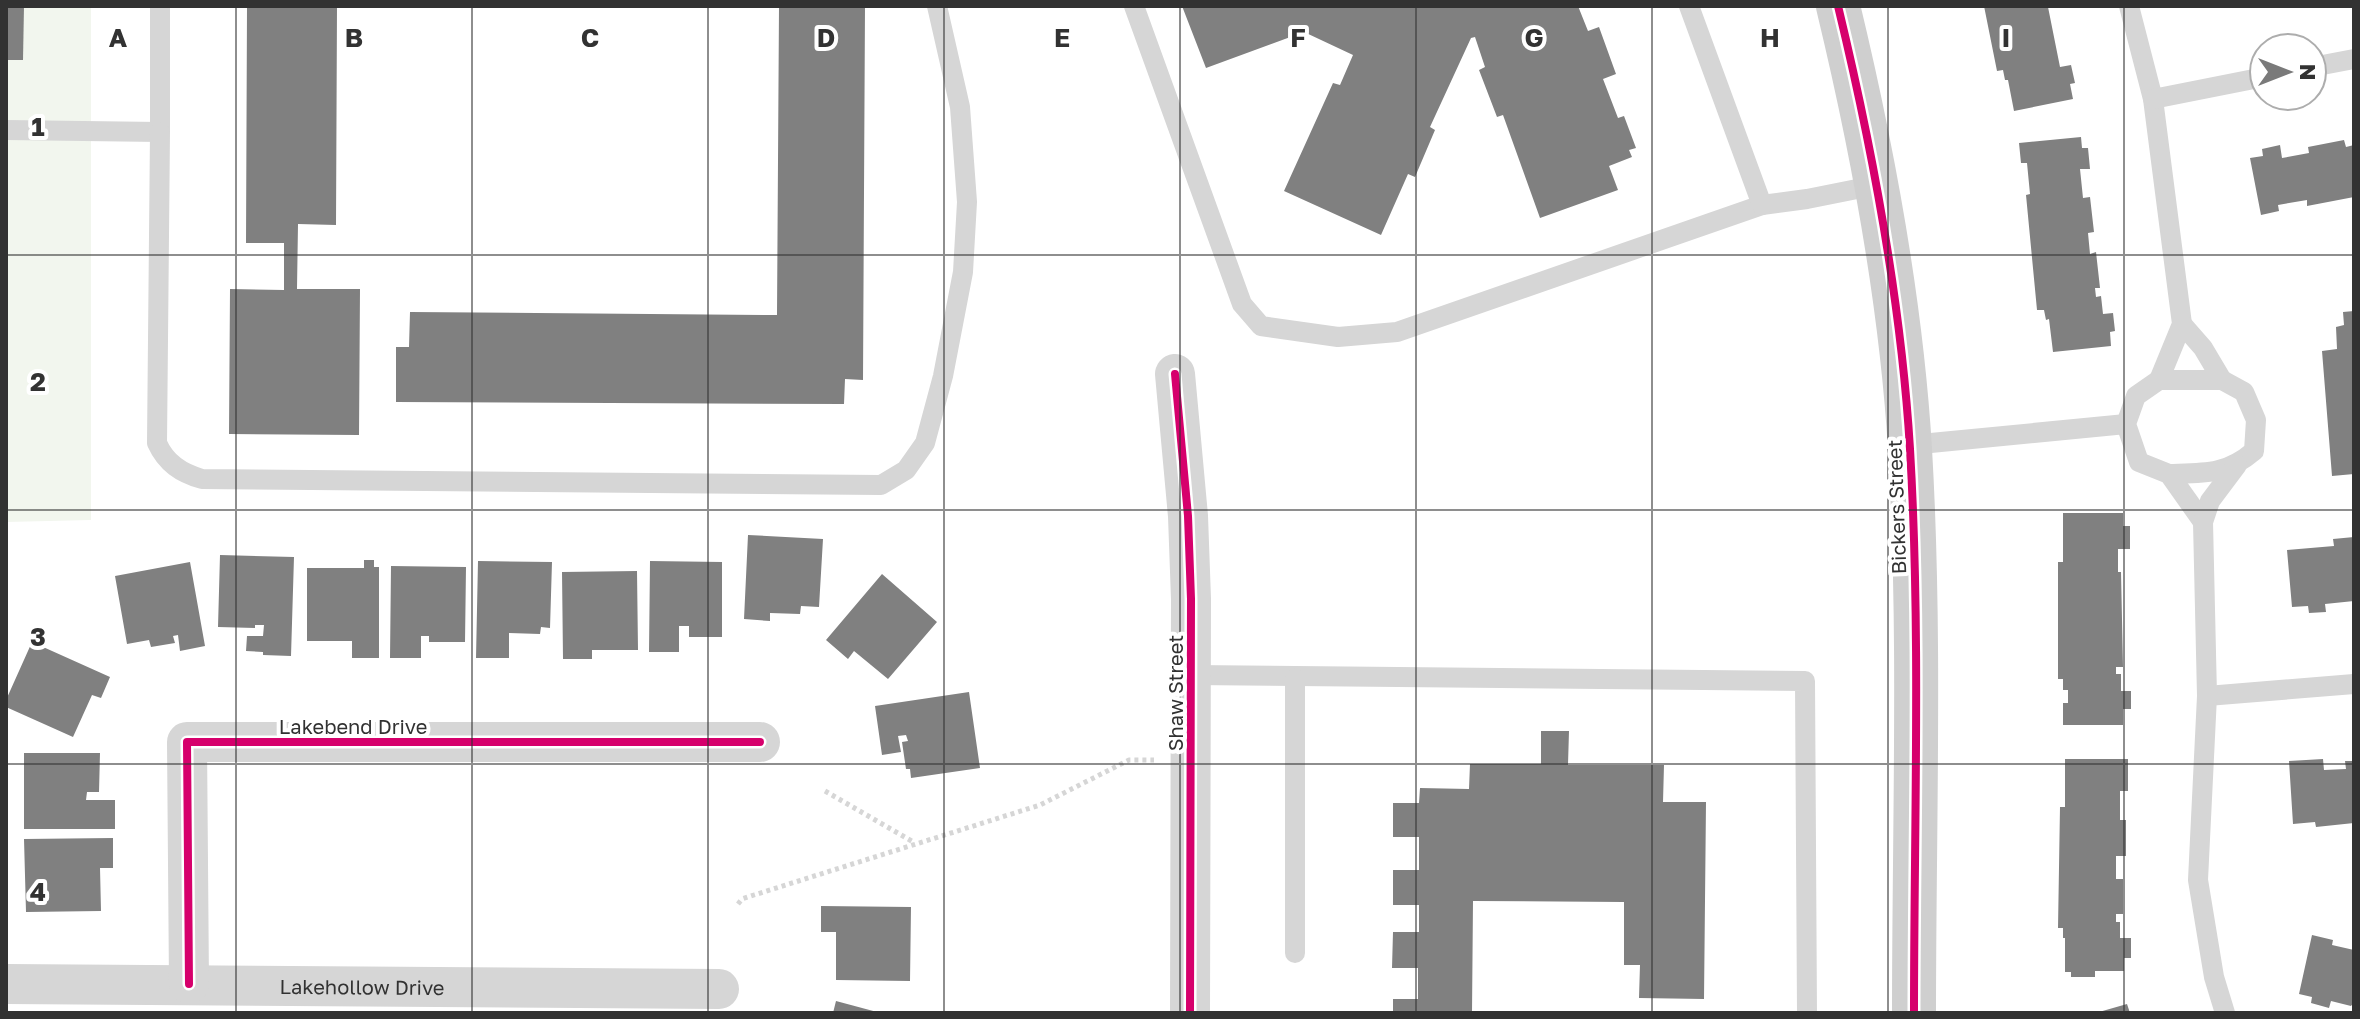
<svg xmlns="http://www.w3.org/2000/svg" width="2360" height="1019" viewBox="0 0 2360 1019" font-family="'Golos Text',sans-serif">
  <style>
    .green { fill: #f2f6ee }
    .building { fill: #808080 }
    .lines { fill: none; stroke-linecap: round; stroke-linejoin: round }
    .path { stroke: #d6d6d6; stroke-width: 5; stroke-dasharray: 4 4; stroke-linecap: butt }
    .lane { stroke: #d6d6d6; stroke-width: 20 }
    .street { stroke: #d6d6d6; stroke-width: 40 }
    .secondary { stroke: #cfcfcf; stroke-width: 44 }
    .cycleway-casing { stroke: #fff; stroke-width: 13 }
    .cycleway { stroke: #d6006c; stroke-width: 8 }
    .grid { fill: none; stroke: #323232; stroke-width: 2; stroke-opacity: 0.55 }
    .labels { text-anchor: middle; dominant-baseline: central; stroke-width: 8; stroke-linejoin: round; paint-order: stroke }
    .street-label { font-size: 20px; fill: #323232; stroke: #fff }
    .grid-label { font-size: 26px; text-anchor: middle; font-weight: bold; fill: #323232; stroke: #fff; stroke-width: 8; stroke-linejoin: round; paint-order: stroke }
  </style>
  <rect width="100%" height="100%" fill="#fff"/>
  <polygon class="green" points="6,6 91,6 91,520 6,522"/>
  <g class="building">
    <polygon points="6,6 24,6 23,60 6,60"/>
    <polygon points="247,6 337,6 336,225 298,224 297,289 360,289 359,435 229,434 230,289 284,290 284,243 246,243"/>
    <polygon points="779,6 865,6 863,380 845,379 844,404 396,402 396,347 409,347 410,312 777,315"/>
    <polygon points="1182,6 1578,6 1588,31 1599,27 1616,74 1603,79 1618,118 1624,116 1636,148 1629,150 1632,157 1609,166 1618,190 1540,218 1503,115 1497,117 1479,70 1485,67 1475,37 1471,38 1430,127 1435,130 1415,177 1408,174 1381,235 1284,191 1333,83 1340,85 1353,55 1304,32 1206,68"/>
    <polygon points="1984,6 2048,7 2060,67 2071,65 2075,83 2070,84 2073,99 2014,111 2008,80 2005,80 2003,70 1997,71"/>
    <polygon points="2081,137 2082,148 2088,148 2090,169 2080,169 2083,198 2090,197 2094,232 2088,233 2090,254 2096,252 2100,288 2095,288 2096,297 2101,296 2103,314 2113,313 2115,331 2110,332 2111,346 2053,352 2049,319 2046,320 2044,310 2037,310 2026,195 2030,194 2027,163 2021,163 2019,143"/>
    <polygon points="2344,140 2346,147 2354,145 2354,197 2307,206 2307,200 2278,205 2279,211 2261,215 2250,158 2263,156 2262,149 2280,145 2282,158 2309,153 2308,147"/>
    <polygon points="2354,311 2354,474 2332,476 2322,351 2337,349 2336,327 2344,325 2343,312"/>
    <polygon points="2063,513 2123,513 2123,526 2130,526 2130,549 2118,549 2118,572 2121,572 2123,667 2116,667 2116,674 2121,674 2121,691 2131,691 2131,709 2123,709 2123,725 2063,725 2063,703 2068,703 2068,690 2063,690 2063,679 2058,679 2058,562 2063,562"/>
    <polygon points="748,535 823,539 819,607 801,606 800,614 770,613 770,621 744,619"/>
    <polygon points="2354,537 2354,601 2325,604 2326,612 2309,613 2308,606 2292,607 2287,550 2334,546 2333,539"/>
    <polygon points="220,555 294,557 291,656 263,655 263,652 246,651 247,636 263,636 264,625 255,625 255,628 218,627"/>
    <polygon points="364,560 374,560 374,567 379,567 379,658 352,658 352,641 307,641 307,568 364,568"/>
    <polygon points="478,561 552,562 550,628 541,627 540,634 509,633 509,658 476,658"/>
    <polygon points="650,561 722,562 722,637 689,637 689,626 679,626 679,652 649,652"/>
    <polygon points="190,562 205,646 180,651 178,635 173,636 175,643 151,647 149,640 127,644 115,576"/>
    <polygon points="391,566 466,567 465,642 429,642 429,636 421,636 421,658 390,658"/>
    <polygon points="637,571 638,650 592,650 592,659 563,659 562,572"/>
    <polygon points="882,574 937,622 888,679 854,651 848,659 826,640"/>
    <polygon points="32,642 110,677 101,698 92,695 73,737 6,707 6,700"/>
    <polygon points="969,692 980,768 911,778 910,769 906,769 902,742 908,741 906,735 898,736 901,752 882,755 875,706"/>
    <polygon points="1541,731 1569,731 1568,765 1664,765 1663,802 1706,802 1704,999 1639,998 1640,965 1624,965 1624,902 1473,901 1472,1013 1393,1013 1393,999 1418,999 1418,968 1392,968 1393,932 1419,932 1419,905 1393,905 1393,870 1419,870 1419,837 1393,837 1393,803 1419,803 1420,788 1469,789 1470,764 1541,764"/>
    <polygon points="24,753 100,753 99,792 87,792 86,800 115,800 115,829 24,829"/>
    <polygon points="2065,759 2128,759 2128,791 2120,791 2120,820 2126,820 2126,856 2116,856 2116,879 2123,879 2123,914 2116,914 2116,922 2120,922 2120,938 2131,938 2131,958 2124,958 2124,971 2095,971 2095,977 2071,977 2071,972 2065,972 2065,938 2063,938 2063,928 2058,928 2060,807 2065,807"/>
    <polygon points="2323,759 2324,770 2346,769 2345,761 2354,761 2354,823 2316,827 2315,822 2293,824 2289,761"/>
    <polygon points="113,838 113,868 100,868 101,911 26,912 24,839"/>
    <polygon points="821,906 911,907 910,981 836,980 836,932 821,932"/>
    <polygon points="2312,935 2333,940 2332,945 2354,950 2354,1002 2351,1006 2331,1001 2329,1008 2311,1003 2312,997 2299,994"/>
    <polygon points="836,1001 877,1012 877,1013 833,1013"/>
    <polygon points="2127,1004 2130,1013 2099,1013 2099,1012"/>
  </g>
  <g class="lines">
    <g class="path">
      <polyline points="825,791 915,843"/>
      <polyline points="738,904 742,899 754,895 1040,805 1129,760 1154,760"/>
    </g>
    <g class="lane">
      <polyline points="1134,6 1242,304 1261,326 1338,337 1397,332 1762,205 1807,199 1877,185"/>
      <polyline points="1689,6 1762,205"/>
      <polyline points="2129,6 2153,99 2182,324 2159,380"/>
      <polyline points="2312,67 2354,59"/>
      <polyline points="2153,99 2264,77"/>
      <polyline points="6,130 160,132 160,6"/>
      <path d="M160 132 157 443C166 463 181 473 202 479L881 485 906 470 925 443 943 376 963 272 967 202 960 107 937 6"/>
      <polyline points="2182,324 2203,348 2222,380"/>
      <polyline points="1910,445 2126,424"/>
      <path d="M2169 474C2204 473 2226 475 2254 451L2256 420 2244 392 2222 380H2159L2136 396 2126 424 2139 462 2169 474 2203 522"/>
      <polyline points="1192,675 1805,681 1807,1013"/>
      <polyline points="1295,678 1295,953"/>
      <polyline points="2207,696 2354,684"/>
      <polyline points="2225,1013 2214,977 2198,880 2207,696 2203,522 2210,501 2237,465"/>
    </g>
    <g class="street">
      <polyline points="1175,374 1188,516 1191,599 1190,1013"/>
      <path id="s1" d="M6 984 719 989"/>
      <polyline points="189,984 187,742 760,742"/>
    </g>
    <path class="secondary" d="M1838 6C1873 151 1901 300 1910 449 1921 636 1914 825 1914 1013"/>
    <defs>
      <g id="cycleway">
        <path d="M1838 6C1873 151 1901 300 1910 449 1921 636 1914 825 1914 1013"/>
        <polyline points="1175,374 1188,516 1191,599 1190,1013"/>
        <polyline points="189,984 187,742 760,742"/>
      </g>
    </defs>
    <use href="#cycleway" class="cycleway-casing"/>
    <use href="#cycleway" class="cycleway"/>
  </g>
  <path class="grid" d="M236 6V1013M472 6V1013M708 6V1013M944 6V1013M1180 6V1013M1416 6V1013M1652 6V1013M1888 6V1013M2124 6V1013M6 255H2354M6 510H2354M6 764H2354"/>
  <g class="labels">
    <g class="street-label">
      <text transform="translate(1896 507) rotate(-92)">Bickers Street</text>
      <text transform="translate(1175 693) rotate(-90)">Shaw Street</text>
      <text x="353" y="726">Lakebend Drive</text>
      <text stroke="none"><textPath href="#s1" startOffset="356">Lakehollow Drive</textPath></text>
    </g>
  </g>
  <g class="grid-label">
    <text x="118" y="47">A</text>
    <text x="354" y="47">B</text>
    <text x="590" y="47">C</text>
    <text x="826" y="47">D</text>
    <text x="1062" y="47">E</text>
    <text x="1298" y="47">F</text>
    <text x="1534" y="47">G</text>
    <text x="1770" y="47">H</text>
    <text x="2006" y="47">I</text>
    <text x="38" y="136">1</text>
    <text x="38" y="391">2</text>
    <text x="38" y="646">3</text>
    <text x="38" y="901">4</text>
  </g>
  <rect width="2360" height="1019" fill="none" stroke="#323232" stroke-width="16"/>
  <g transform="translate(2288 72) rotate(90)"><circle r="38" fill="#ffffff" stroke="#adadad" stroke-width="2"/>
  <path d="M0-6L14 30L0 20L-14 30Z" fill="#7a7a7a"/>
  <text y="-12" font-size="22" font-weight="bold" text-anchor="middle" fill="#323232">N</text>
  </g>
</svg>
